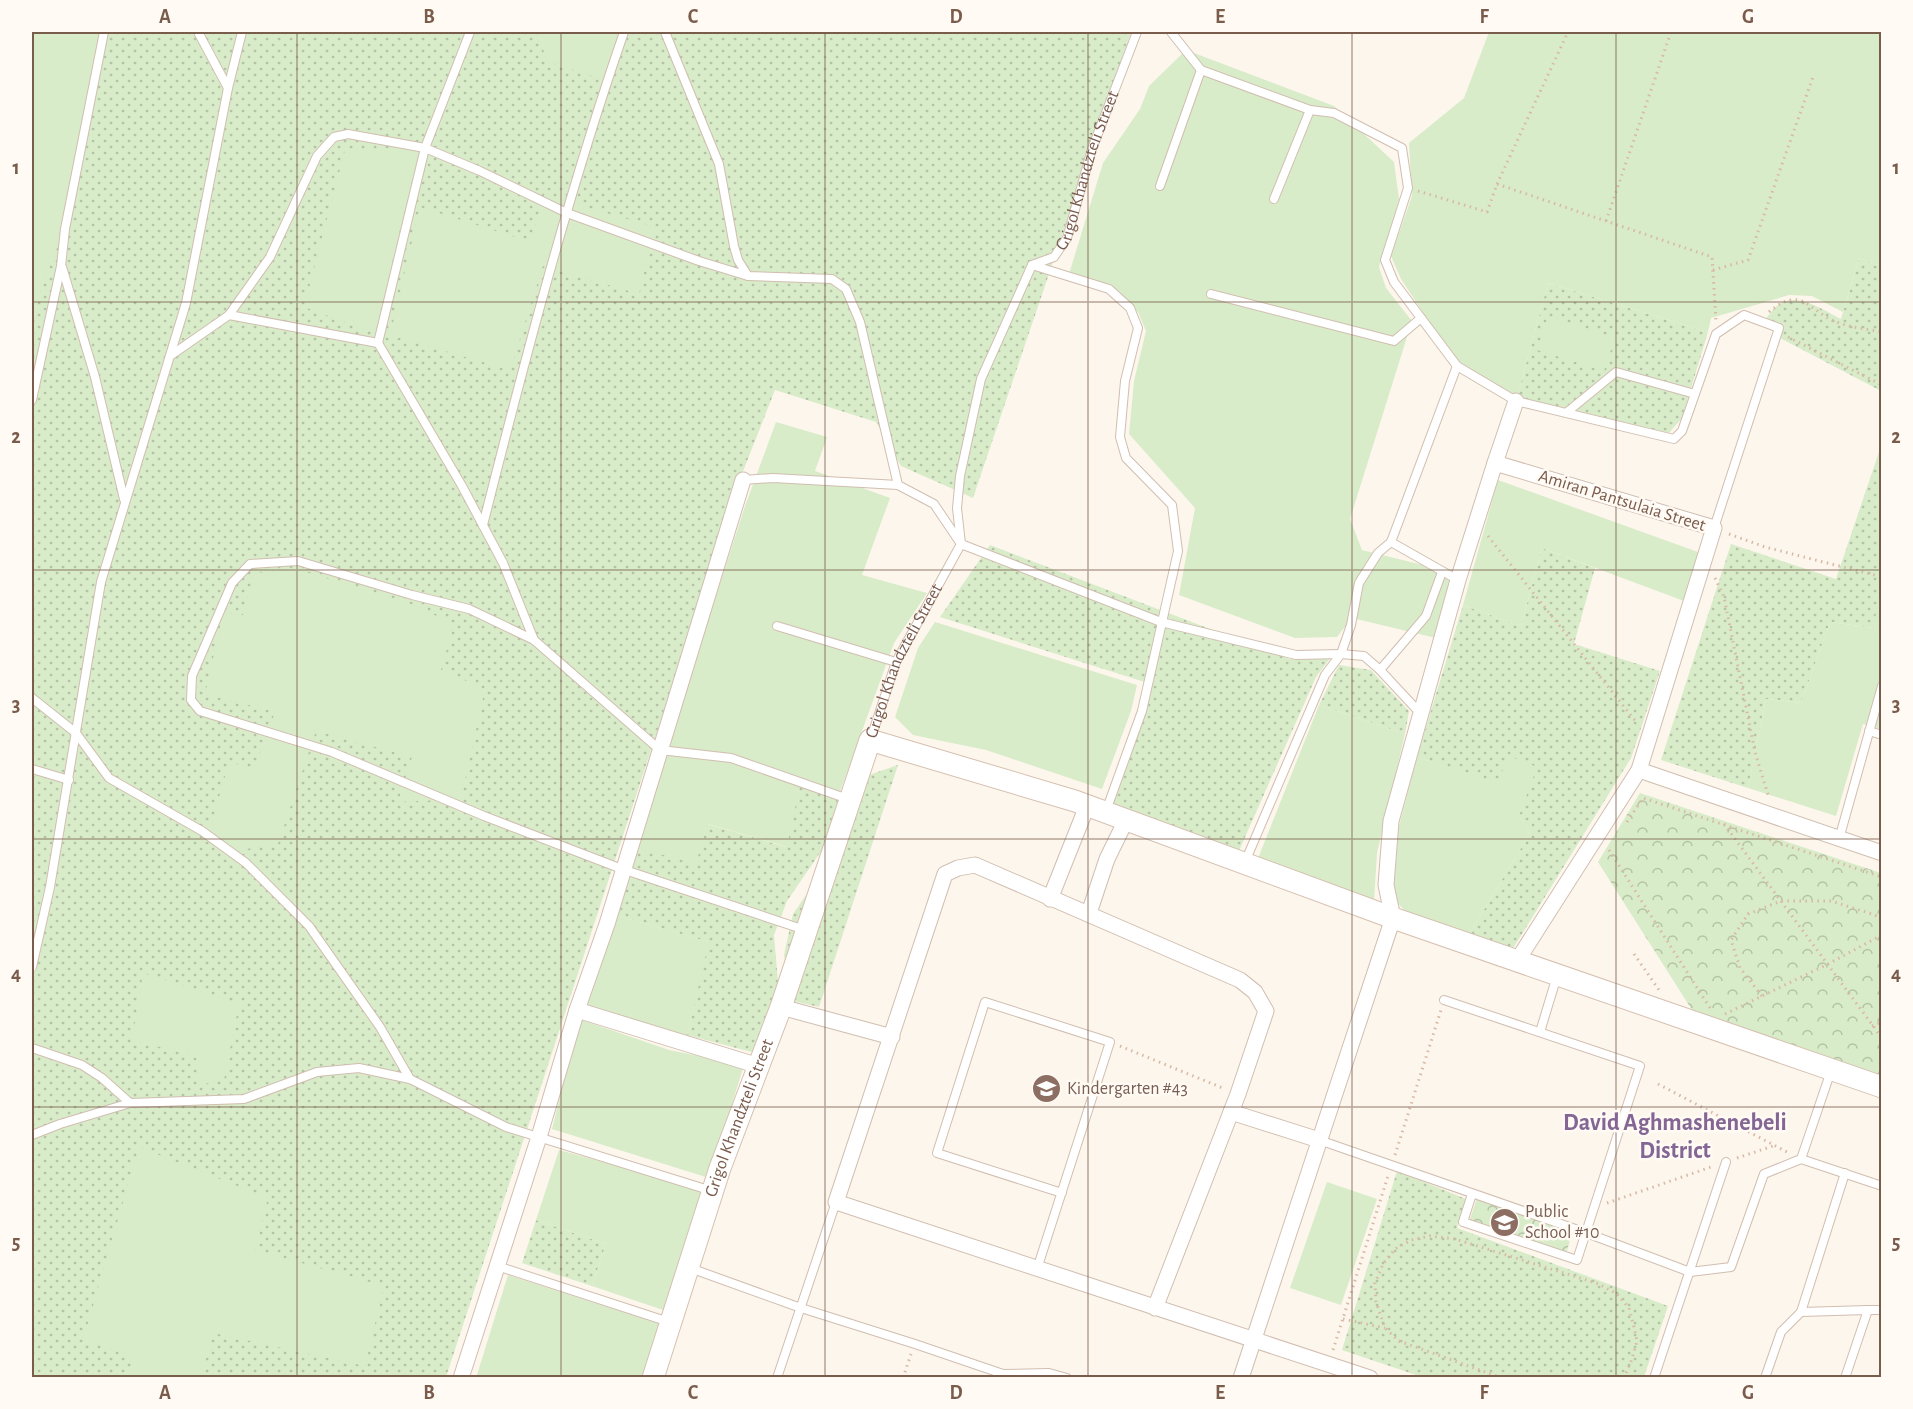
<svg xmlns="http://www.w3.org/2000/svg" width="1913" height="1409" viewBox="0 0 1913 1409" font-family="'Alegreya Sans',sans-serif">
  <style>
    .grass { fill: url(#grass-dots) }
    .forest { fill: url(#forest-crowns) }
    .garden { fill: #d8ecc9 }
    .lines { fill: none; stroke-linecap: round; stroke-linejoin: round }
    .lane-casing { stroke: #d1beb0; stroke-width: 10 }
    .street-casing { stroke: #d1beb0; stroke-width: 17 }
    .secondary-casing { stroke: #d6c0b0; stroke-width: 23 }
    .path { stroke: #d9b8a5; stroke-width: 3; stroke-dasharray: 1.5 4.5; stroke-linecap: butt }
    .lane { stroke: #fff; stroke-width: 8 }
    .street { stroke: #fff; stroke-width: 15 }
    .secondary { stroke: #fff; stroke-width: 21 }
    .grid { fill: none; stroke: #7a5c4d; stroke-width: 1.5; stroke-opacity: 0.55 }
    .labels { text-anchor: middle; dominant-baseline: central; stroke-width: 5; stroke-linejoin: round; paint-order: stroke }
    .street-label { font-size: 18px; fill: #7a5c4d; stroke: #fffaf3 }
    .education-label { font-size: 18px; fill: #785e54; stroke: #fffaf3; text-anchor: start }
    .district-label { font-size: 24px; font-weight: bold; fill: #846695; stroke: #fffaf3 }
    .neatline { fill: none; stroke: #7a5c4d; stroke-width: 2 }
    .grid-label { font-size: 20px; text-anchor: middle; font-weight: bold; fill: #7a5c4d }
  </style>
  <defs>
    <pattern id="grass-dots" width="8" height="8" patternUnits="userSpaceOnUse" patternTransform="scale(1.5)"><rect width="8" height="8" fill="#d8ecc9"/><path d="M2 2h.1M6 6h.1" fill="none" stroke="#b4c2a5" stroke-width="1.8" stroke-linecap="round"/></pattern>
    <pattern id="forest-crowns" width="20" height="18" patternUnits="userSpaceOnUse" patternTransform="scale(1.5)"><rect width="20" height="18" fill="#d8ecc9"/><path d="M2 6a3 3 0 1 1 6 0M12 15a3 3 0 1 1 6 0" fill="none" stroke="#b4c2a5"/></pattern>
  </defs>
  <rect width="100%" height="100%" fill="#fdf6ec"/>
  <g class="grass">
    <polygon points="104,32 1131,32 973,498 901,466 876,422 775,390 738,484 446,1377 32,1377 32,324"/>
    <path d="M1859 258 1881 266V391L1780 338 1783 327 1765 320C1769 315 1773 309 1778 305 1796 291 1823 310 1841 319Z"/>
    <polygon points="1548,283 1708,332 1682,418 1669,433 1517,397"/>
    <polygon points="1881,446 1882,583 1874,628 1830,622 1801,703 1766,699 1748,788 1661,760 1731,544 1836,579"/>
    <polygon points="990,545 1289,659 1331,657 1316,677 1238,853 1112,805 1146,711 1151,684 940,617"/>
    <polygon points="1542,548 1595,568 1574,644 1660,671 1631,758 1512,950 1470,933 1530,833 1498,784 1417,757 1463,605 1521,626"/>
    <polygon points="1339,665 1371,670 1409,711 1405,734 1319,705"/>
    <polygon points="898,765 819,1007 793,1001 784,955 793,914 841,844 860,778"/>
    <polygon points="801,778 838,797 835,831 787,901 774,935 779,994 755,1053 687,1035 708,942 615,915 635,848 707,824 786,847"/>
    <polygon points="1397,1171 1466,1199 1457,1228 1668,1306 1644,1377 1422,1377 1342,1350"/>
    <polygon points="536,1220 606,1244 592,1286 522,1263"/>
  </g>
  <g class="forest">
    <polygon points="1640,793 1881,873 1881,1076 1692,1010 1598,862"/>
    <polygon points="1477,1198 1573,1230 1566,1254 1469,1222"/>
  </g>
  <g class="garden">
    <polygon points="32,32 104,32 65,229 43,282 32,324"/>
    <polygon points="539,32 625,32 610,82 546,61"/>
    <polygon points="1489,32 1881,32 1881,266 1859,258 1843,312 1812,296 1789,295 1711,318 1708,332 1548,283 1517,397 1453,358 1401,279 1391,256 1412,196 1409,143 1464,98"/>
    <polygon points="1186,50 1334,106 1394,162 1399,199 1379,267 1386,288 1412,321 1350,519 1362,550 1451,572 1436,638 1352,618 1337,637 1295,638 1179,595 1195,508 1129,434 1134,381 1146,331 1138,312 1119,294 1069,274 1103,163 1140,109 1149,86"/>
    <polygon points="420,147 375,333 304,307 345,150"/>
    <polygon points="544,195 655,227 639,294 543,266 510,370 390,335 420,207 531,242"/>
    <polygon points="1548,316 1615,338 1604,371 1537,350"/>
    <polygon points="776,422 827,437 815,471 890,498 862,575 927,593 894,643 838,797 801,779 787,847 708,824 696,863 635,848 745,506"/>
    <polygon points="1498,480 1698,552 1684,601 1542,548 1521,626 1463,605"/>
    <polygon points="299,570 406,602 454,624 441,670 485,689 461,799 398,802 412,757 316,731 278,844 227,852 208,836 229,762 254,769 275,712 205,694 223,613 243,615 254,573"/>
    <polygon points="1880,583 1881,729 1863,724 1836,816 1748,788 1766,699 1801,703 1830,622 1874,628"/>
    <polygon points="935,622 1137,685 1131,711 1102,789 986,750 913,735 895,717 918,648"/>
    <polygon points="1319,705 1405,734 1377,853 1374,902 1257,861"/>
    <polygon points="1509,756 1537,767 1519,816 1530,833 1470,933 1408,914 1393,898 1399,826 1417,757 1497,783"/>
    <polygon points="615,915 709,942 687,1035 582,1017"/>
    <polygon points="143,973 239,1004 224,1080 199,1085 196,1056 132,1040"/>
    <polygon points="579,1019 669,1050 744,1065 709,1178 552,1129"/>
    <polygon points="139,1147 268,1198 255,1250 384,1286 365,1366 213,1333 201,1377 128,1377 134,1356 83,1340"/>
    <polygon points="559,1150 706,1190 666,1311 592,1286 606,1244 536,1220"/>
    <polygon points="1327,1182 1377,1199 1341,1305 1290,1288"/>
    <polygon points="508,1275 663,1325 646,1377 476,1378"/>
  </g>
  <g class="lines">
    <defs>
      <g id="lane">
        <polyline points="198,32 228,88"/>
        <polyline points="470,32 425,148 378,343 462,486 503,563 534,640"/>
        <polyline points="665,32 719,164 734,246 738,260 748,276 832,279 846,289 860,322 898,485"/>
        <polyline points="1171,32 1201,70 1310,110 1334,113 1402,148 1408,188 1385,260 1394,282 1457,366 1516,401 1674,439 1682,431 1716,334 1744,315 1779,328 1714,528"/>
        <polyline points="1160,186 1201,70"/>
        <polyline points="1274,199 1310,110"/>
        <polyline points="1032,265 1109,289 1130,308 1138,328 1125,381 1120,437 1126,458 1172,505 1178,551 1142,711 1106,811"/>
        <polyline points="62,267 95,377 124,499"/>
        <polyline points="1211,294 1394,341 1421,318"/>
        <polyline points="229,315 378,343"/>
        <polyline points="170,356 229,315 270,257 317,156 334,137 348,134 425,148 480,171 567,213 699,261 748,276"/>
        <polyline points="1457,366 1391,542 1458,580"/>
        <polyline points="32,400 61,266 65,229 104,32"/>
        <polyline points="1566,413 1616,372 1695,394"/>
        <polyline points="743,480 773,478 898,485 934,504 961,544 1161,622 1296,655 1341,654 1364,656 1380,670 1420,713"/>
        <path d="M483 525C525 359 568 194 624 32"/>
        <polyline points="777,626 896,662"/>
        <polyline points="1380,670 1426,616 1442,572"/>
        <polyline points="32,698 76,733 109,778 202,831 246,863 309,926 380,1027 410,1079"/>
        <polyline points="1869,731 1882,735"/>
        <path id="s1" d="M871 738 896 662 961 544 957 508 960 476 981 379 1032 265 1054 257 1067 238 1092 149 1137 32"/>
        <polyline points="32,769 69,780"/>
        <polyline points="1839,839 1882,686"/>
        <polyline points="1245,862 1325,675 1341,654 1351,625 1359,583 1378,553 1391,542"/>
        <polyline points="805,930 622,869 484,816 332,752 200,711 191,700 192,676 232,583 250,564 298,561 412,595 469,609 534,640 660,750 731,758 848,799"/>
        <polyline points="32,967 50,887 101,582 186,303 228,88 242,32"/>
        <polyline points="1444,1000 1640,1066 1577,1260 1463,1222 1472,1194"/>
        <polyline points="1540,1032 1557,976"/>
        <polyline points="32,1048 82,1065 102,1078 130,1103"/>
        <polyline points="32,1135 60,1124 130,1103 244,1099 317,1072 359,1068 410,1079 506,1127 712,1191"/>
        <polyline points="1319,1140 1584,1232 1690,1272 1731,1267 1764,1174 1801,1159 1882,1186"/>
        <polyline points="1801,1159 1831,1071"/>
        <polyline points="497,1266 669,1322"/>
        <polyline points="690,1268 801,1308 915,1344 1003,1374 1049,1373 1067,1378"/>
        <polyline points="1037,1269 1110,1042 985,1002 937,1153 1062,1193"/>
        <polyline points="1868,1310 1882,1310"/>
        <polyline points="1801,1312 1868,1310 1845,1378"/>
        <polyline points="777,1378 836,1202"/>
        <polyline points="1654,1378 1726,1162"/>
        <polyline points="1765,1378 1781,1332 1801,1312 1845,1173"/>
      </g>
      <g id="street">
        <polyline points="1495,463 1516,401"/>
        <polyline points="1639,770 1882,853"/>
        <polyline points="1050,899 1087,806"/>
        <polyline points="1089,913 1107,859 1126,820"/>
        <polyline points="781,1007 892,1037"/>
        <polyline points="577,1010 759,1066"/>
        <polyline points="1231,1112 1319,1140"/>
        <path d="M1155 1308 1238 1094 1266 1011 1255 992 1240 980 975 865 958 868 945 874 836 1202C1014 1261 1192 1319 1370 1378"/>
        <polyline points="461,1378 539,1137 577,1010 607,924 743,480"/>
        <polyline points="1241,1378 1393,918 1386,885 1391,821 1458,580 1495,463 1714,528 1639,770 1517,961"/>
      </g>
      <g id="secondary">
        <path id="s2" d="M653 1378 720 1168 781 1007 870 740 1075 801 1393 918 1882 1087"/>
      </g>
    </defs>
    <use href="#lane" class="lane-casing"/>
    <use href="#street" class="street-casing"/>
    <use href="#secondary" class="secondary-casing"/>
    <g class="path">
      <polyline points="1497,184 1568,32"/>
      <polyline points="1418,191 1487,212 1497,184 1712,257 1716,321"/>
      <polyline points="1606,221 1671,32"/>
      <polyline points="1713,270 1748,260 1813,77"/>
      <path d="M1769 312C1803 283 1809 313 1839 323 1853 328 1868 329 1882 332"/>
      <polyline points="1788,337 1882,385"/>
      <polyline points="1729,534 1765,547 1882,577"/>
      <polyline points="1488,536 1637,723"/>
      <polyline points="1715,578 1724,597 1755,752 1769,798"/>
      <polyline points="1627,822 1643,798 1882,877"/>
      <polyline points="1724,824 1882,1038"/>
      <polyline points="1609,850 1710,1008"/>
      <polyline points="1634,954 1659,990"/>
      <polyline points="1762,996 1740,968 1731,940 1748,914 1781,901 1831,901 1875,915 1882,919"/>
      <polyline points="1725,1014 1828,964 1882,935"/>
      <polyline points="1872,1026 1882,1022"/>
      <polyline points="1120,1046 1225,1089"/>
      <polyline points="1658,1084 1787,1152"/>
      <polyline points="1395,1155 1441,1010"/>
      <polyline points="1737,1158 1773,1146"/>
      <polyline points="1607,1203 1711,1167"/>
      <polyline points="1343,1319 1385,1328"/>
      <polyline points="1333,1350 1388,1176"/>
      <polyline points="903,1378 911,1354"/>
      <polyline points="1502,1378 1399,1341 1385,1328 1376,1302 1375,1283 1383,1264 1395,1249 1411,1240 1430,1236 1455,1239 1599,1284 1617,1294 1629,1308 1634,1327 1637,1341 1632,1359 1624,1378"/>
    </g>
    <use href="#lane" class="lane"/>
    <use href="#street" class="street"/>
    <use href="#secondary" class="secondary"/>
  </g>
  <path class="grid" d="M297 32V1378M561 32V1378M825 32V1378M1088 32V1378M1352 32V1378M1616 32V1378M32 302H1882M32 570H1882M32 839H1882M32 1107H1882"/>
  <defs>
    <symbol id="school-disc" viewBox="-11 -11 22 22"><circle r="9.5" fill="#8d6e63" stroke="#fffaf3"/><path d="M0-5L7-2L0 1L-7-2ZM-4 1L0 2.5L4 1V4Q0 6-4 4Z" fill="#fff"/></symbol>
  </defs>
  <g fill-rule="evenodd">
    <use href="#school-disc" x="1030" y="1072" width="33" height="33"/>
    <use href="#school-disc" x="1488" y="1206" width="33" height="33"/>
  </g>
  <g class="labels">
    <g class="street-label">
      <text stroke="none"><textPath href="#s1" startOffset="624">Grigol Khandzteli Street</textPath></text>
      <text transform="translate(1622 501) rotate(17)">Amiran Pantsulaia Street</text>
      <text stroke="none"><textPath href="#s1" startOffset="84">Grigol Khandzteli Street</textPath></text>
      <text stroke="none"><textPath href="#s2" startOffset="274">Grigol Khandzteli Street</textPath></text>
    </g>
    <g class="education-label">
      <text x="1067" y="1089">Kindergarten #43</text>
      <text x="1525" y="1212">Public<tspan x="1525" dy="21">School #10</tspan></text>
    </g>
    <g class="district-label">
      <text x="1675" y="1123">David Aghmashenebeli<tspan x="1675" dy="28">District</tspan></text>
    </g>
  </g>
  <rect width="1913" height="1409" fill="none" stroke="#fffaf3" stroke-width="66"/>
  <rect x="33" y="33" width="1847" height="1343" class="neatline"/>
  <g class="grid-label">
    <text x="165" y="23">A</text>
    <text x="429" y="23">B</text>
    <text x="693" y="23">C</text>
    <text x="956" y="23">D</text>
    <text x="1220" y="23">E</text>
    <text x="1484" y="23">F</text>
    <text x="1748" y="23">G</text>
    <text x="16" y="174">1</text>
    <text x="1896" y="174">1</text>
    <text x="16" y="443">2</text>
    <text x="1896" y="443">2</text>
    <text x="16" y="711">3</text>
    <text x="1896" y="711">3</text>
    <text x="16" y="980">4</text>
    <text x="1896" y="980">4</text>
    <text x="16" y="1249">5</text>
    <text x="1896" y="1249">5</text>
    <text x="165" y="1399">A</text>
    <text x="429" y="1399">B</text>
    <text x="693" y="1399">C</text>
    <text x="956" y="1399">D</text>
    <text x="1220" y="1399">E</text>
    <text x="1484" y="1399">F</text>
    <text x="1748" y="1399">G</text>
  </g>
</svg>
